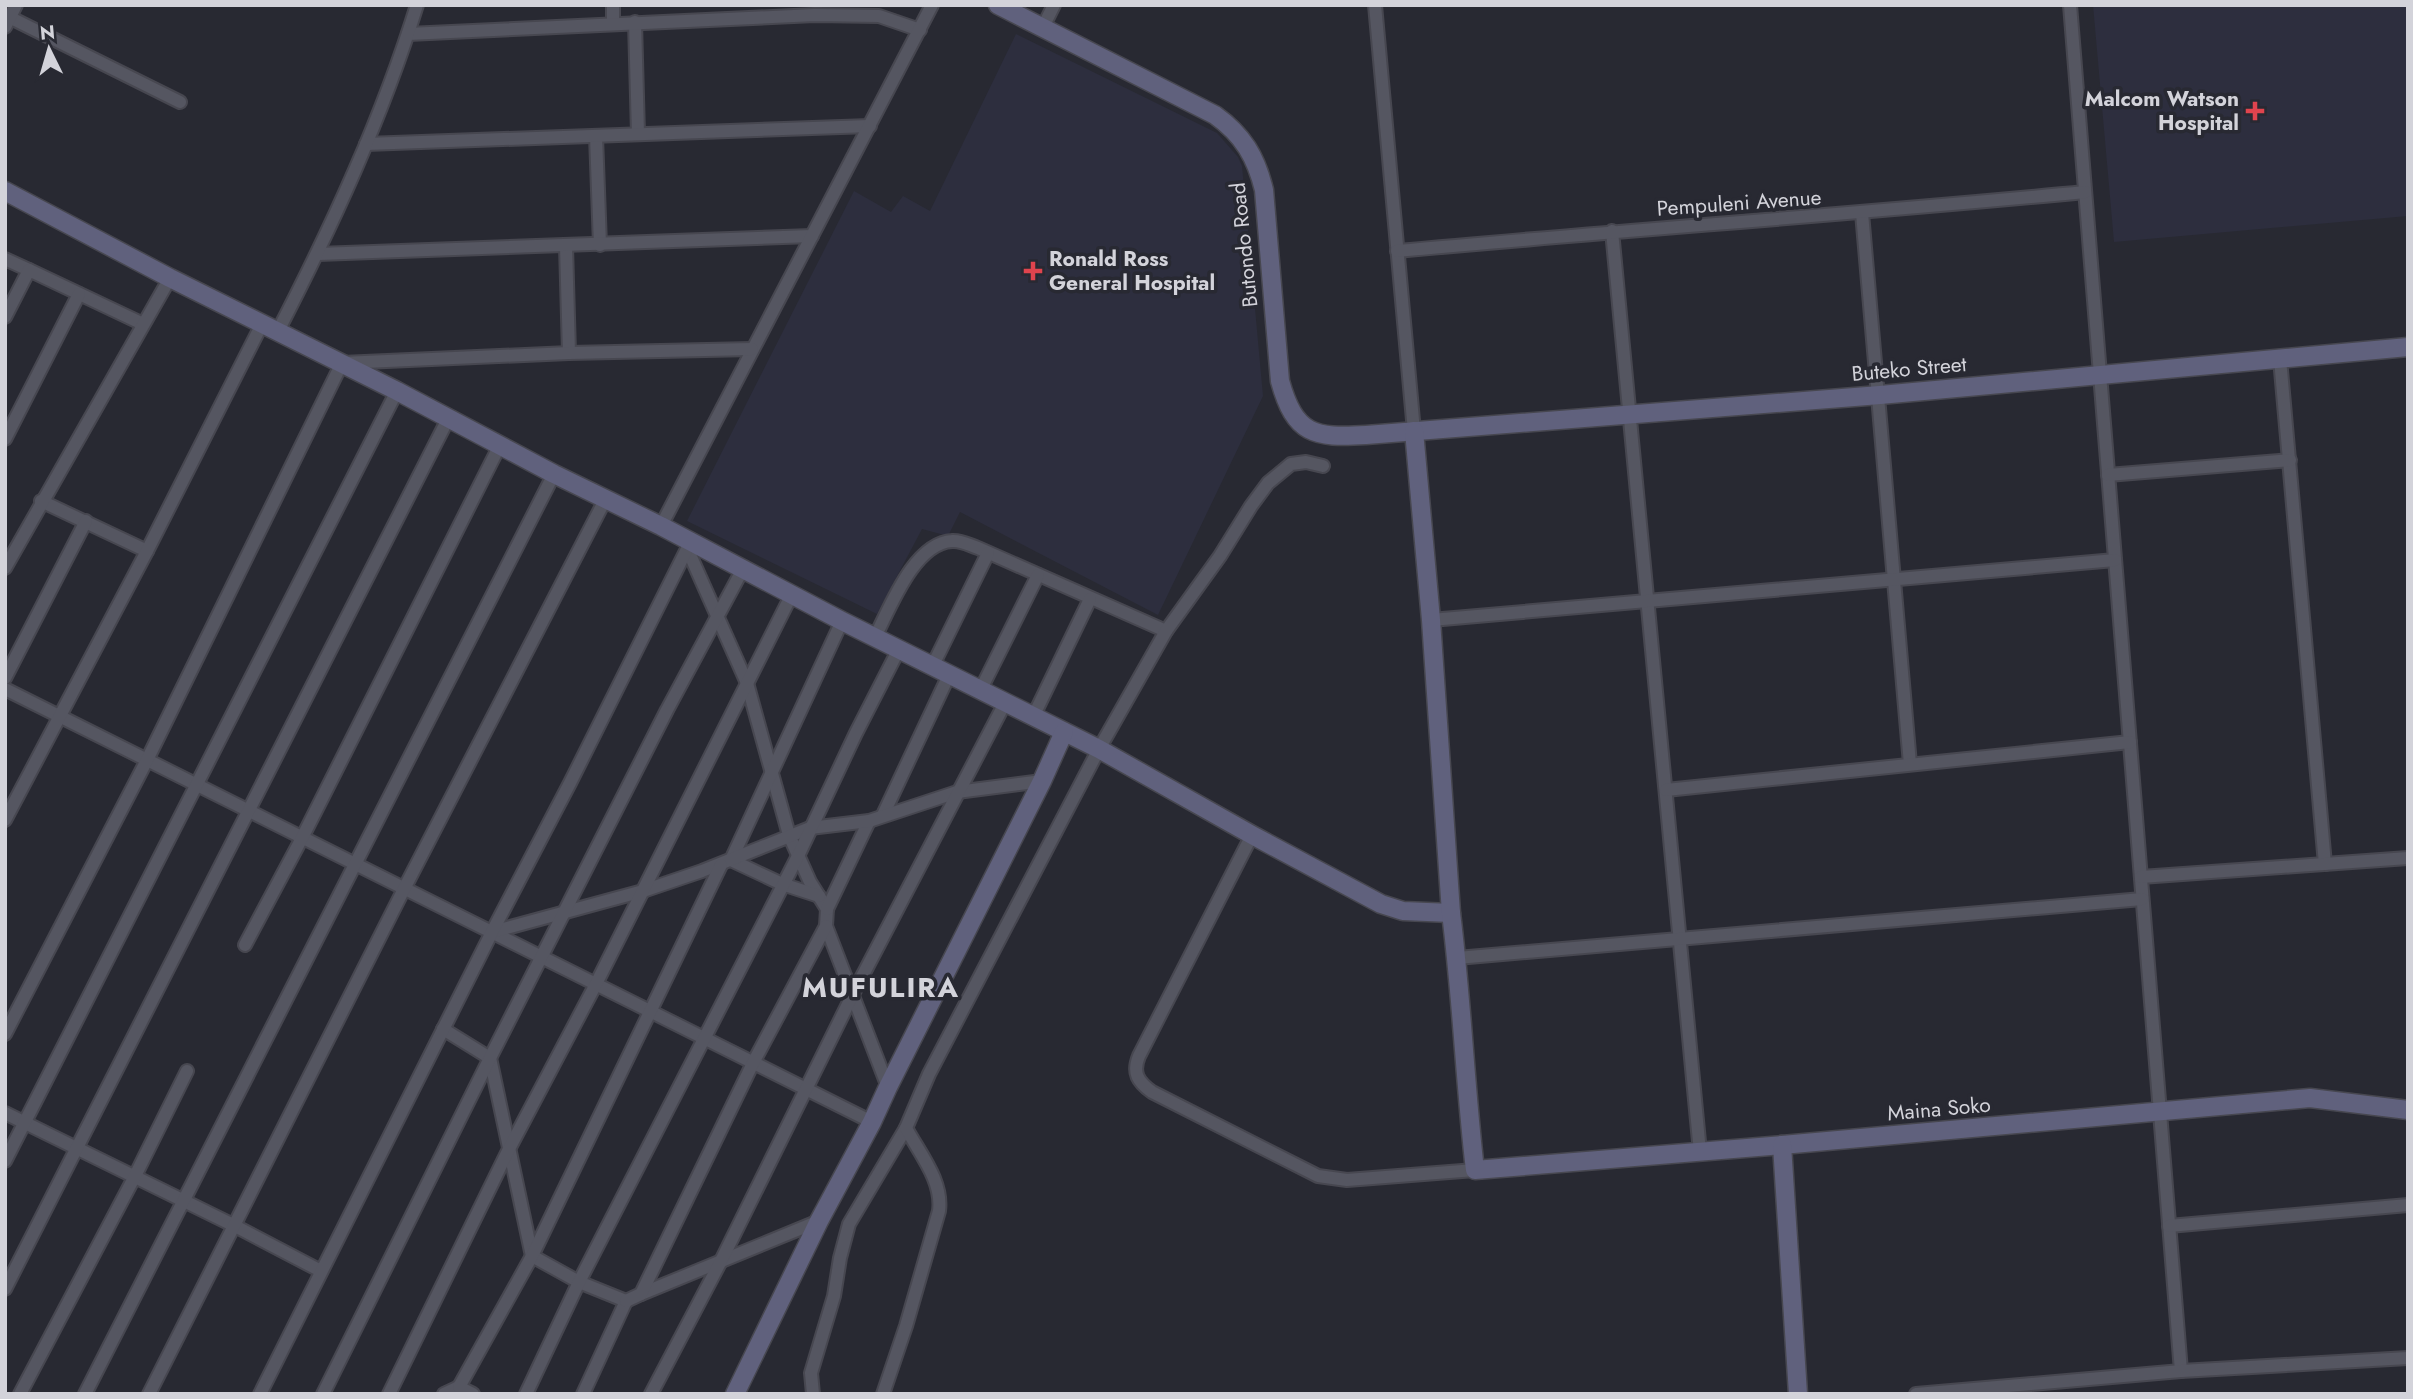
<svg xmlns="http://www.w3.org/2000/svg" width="2413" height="1399" viewBox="0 0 2413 1399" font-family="Jost,sans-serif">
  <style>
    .built { fill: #2d2e3e }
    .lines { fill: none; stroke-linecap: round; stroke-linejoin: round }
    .street-casing { stroke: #474750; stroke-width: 16 }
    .secondary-casing { stroke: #474750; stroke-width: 21 }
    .street { stroke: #555661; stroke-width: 12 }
    .secondary { stroke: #60617d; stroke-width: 18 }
    .health-dot { fill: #e0444e; stroke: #282932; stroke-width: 2.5 }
    .labels { text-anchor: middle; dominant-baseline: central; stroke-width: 7; stroke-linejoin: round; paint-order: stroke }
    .poi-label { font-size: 21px; font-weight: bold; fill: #d3d3da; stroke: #282932; text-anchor: end }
    .street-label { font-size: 21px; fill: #d3d3da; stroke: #282932 }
    .district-label { font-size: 28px; font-weight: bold; letter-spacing: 2px; fill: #d3d3da; stroke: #282932 }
  </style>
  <rect width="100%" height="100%" fill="#282932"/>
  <g class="built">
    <polygon points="2093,5 2408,5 2408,216 2114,242"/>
    <polygon points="1016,34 1217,133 1238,157 1242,166 1263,396 1158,615 960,512 948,536 922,529 877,614 687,521 854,191 891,212 903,196 930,211"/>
  </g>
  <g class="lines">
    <defs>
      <g id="street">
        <polyline points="613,5 613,23"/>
        <polyline points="1375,5 1414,431"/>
        <polyline points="2070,5 2181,1371"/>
        <polyline points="5,15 180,102"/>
        <polyline points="635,22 638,134"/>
        <polyline points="5,27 16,5"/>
        <polyline points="1043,27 1054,5"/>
        <polyline points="408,34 815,15 879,16 920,30"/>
        <polyline points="596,136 600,245"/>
        <polyline points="366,144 870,126"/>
        <polyline points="1862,213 1910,764"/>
        <polyline points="1612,231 1700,1152"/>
        <polyline points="566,246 569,353"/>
        <path d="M1397 251C1626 230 1856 214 2085 192"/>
        <polyline points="318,254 812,236"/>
        <polyline points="5,259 29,270"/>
        <polyline points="5,317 29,270 143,324"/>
        <path d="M278 331C332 226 382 118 417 5"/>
        <polyline points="2280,359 2325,864"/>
        <polyline points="5,439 79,294"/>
        <polyline points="2108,475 2290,460"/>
        <polyline points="41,501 147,551"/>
        <polyline points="661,526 932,5"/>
        <polyline points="687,548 747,683 789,835 810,882 827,909 826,926 888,1087"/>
        <polyline points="5,568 170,278"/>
        <polyline points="1431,620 2115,560"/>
        <path d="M875 637C890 608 914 543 952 541 961 540 969 545 978 548L1166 631"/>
        <polyline points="933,665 988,553"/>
        <polyline points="5,678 86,521"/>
        <polyline points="5,689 872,1122"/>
        <polyline points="981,689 1038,575"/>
        <polyline points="1033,717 1090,599"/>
        <polyline points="1666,790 2130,742"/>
        <polyline points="883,815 949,675"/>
        <polyline points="5,820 147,551 262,324"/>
        <path d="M1252 835 1139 1056C1132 1073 1138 1082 1152 1092L1318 1176 1347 1180 1475 1170"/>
        <polyline points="731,860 842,621"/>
        <polyline points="731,860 782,884 819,896"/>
        <polyline points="2141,877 2408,858"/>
        <polyline points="827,909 869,821"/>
        <polyline points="492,932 643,891 702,871 810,828 869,821 957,792 1042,781"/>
        <polyline points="245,945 302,838 500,445"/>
        <polyline points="1457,958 2142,899"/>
        <polyline points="443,1029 490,1058 532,1256 579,1282 626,1301 583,1394"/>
        <polyline points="5,1034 147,760 342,363 569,353 752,349"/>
        <polyline points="5,1113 235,1226 321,1271"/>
        <polyline points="5,1161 397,391"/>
        <polyline points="2169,1226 2408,1205"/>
        <polyline points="5,1289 448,419"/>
        <polyline points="641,1294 819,1221"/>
        <polyline points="626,1301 641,1294 753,1063 826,926"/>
        <polyline points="20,1394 135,1176 187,1071"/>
        <polyline points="85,1394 554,474"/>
        <polyline points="149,1394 404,889 605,500"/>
        <polyline points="260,1394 492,932 570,783 691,541"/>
        <polyline points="323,1394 490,1058 667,710 744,567"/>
        <polyline points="389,1394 509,1149 596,984 792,594"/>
        <polyline points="444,1394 459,1387 456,1393"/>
        <polyline points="473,1394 459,1387 532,1256 721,865"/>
        <polyline points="526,1394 579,1282 798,856 856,733 899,649"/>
        <polyline points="651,1394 722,1259 853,994 1005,703"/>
        <polyline points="813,1394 811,1373 834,1296 840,1258 849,1224 906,1128"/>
        <path d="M883 1394 906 1326 939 1211C943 1181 920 1154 906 1128L929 1074 1099 749 1166 631 1220 556 1251 506 1268 483 1291 464 1306 462 1323 466"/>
        <polyline points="1916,1394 2181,1371 2408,1358"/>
      </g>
      <g id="secondary">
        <path d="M998 5 1215 115C1243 135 1256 157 1264 190L1280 381C1295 435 1314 438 1366 435L1880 395 2408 347"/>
        <polyline points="5,191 170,278 397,391 554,474 661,526 842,621 1099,749 1252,835 1381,904 1403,911 1451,913"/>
        <path d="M1414 431 1431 620 1451 913C1462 999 1465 1085 1475 1170L1782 1145 2310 1098 2408 1110"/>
        <polyline points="1782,1145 1798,1394"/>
        <polyline points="735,1394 819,1221 872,1122 888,1087 1042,781 1064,732"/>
      </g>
    </defs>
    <use href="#street" class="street-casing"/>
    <use href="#secondary" class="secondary-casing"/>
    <use href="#street" class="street"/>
    <use href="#secondary" class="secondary"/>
  </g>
  <g class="health-dot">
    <path d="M2251.5 100.5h7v7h7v7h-7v7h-7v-7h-7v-7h7z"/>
    <path d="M1029.5 260.5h7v7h7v7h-7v7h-7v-7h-7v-7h7z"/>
  </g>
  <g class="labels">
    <g class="poi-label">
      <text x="2239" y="99">Malcom Watson<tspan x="2239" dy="24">Hospital</tspan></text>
      <text x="1049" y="259" text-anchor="start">Ronald Ross<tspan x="1049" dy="24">General Hospital</tspan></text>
    </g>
    <g class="street-label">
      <text transform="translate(1739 203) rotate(-4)">Pempuleni Avenue</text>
      <text transform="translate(1244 245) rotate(-96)">Butondo Road</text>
      <text transform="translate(1909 369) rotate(-5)">Buteko Street</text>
      <text transform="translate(1939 1109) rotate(-5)">Maina Soko</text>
    </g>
    <g class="district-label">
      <text x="881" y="987">MUFULIRA</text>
    </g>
  </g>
  <rect width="2413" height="1399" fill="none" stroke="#d3d3da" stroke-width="14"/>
  <g transform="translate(49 49) rotate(355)" stroke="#282932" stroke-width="5" paint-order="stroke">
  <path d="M0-5L12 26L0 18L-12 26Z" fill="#d3d3da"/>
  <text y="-10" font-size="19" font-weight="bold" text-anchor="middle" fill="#d3d3da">N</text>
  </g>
</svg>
